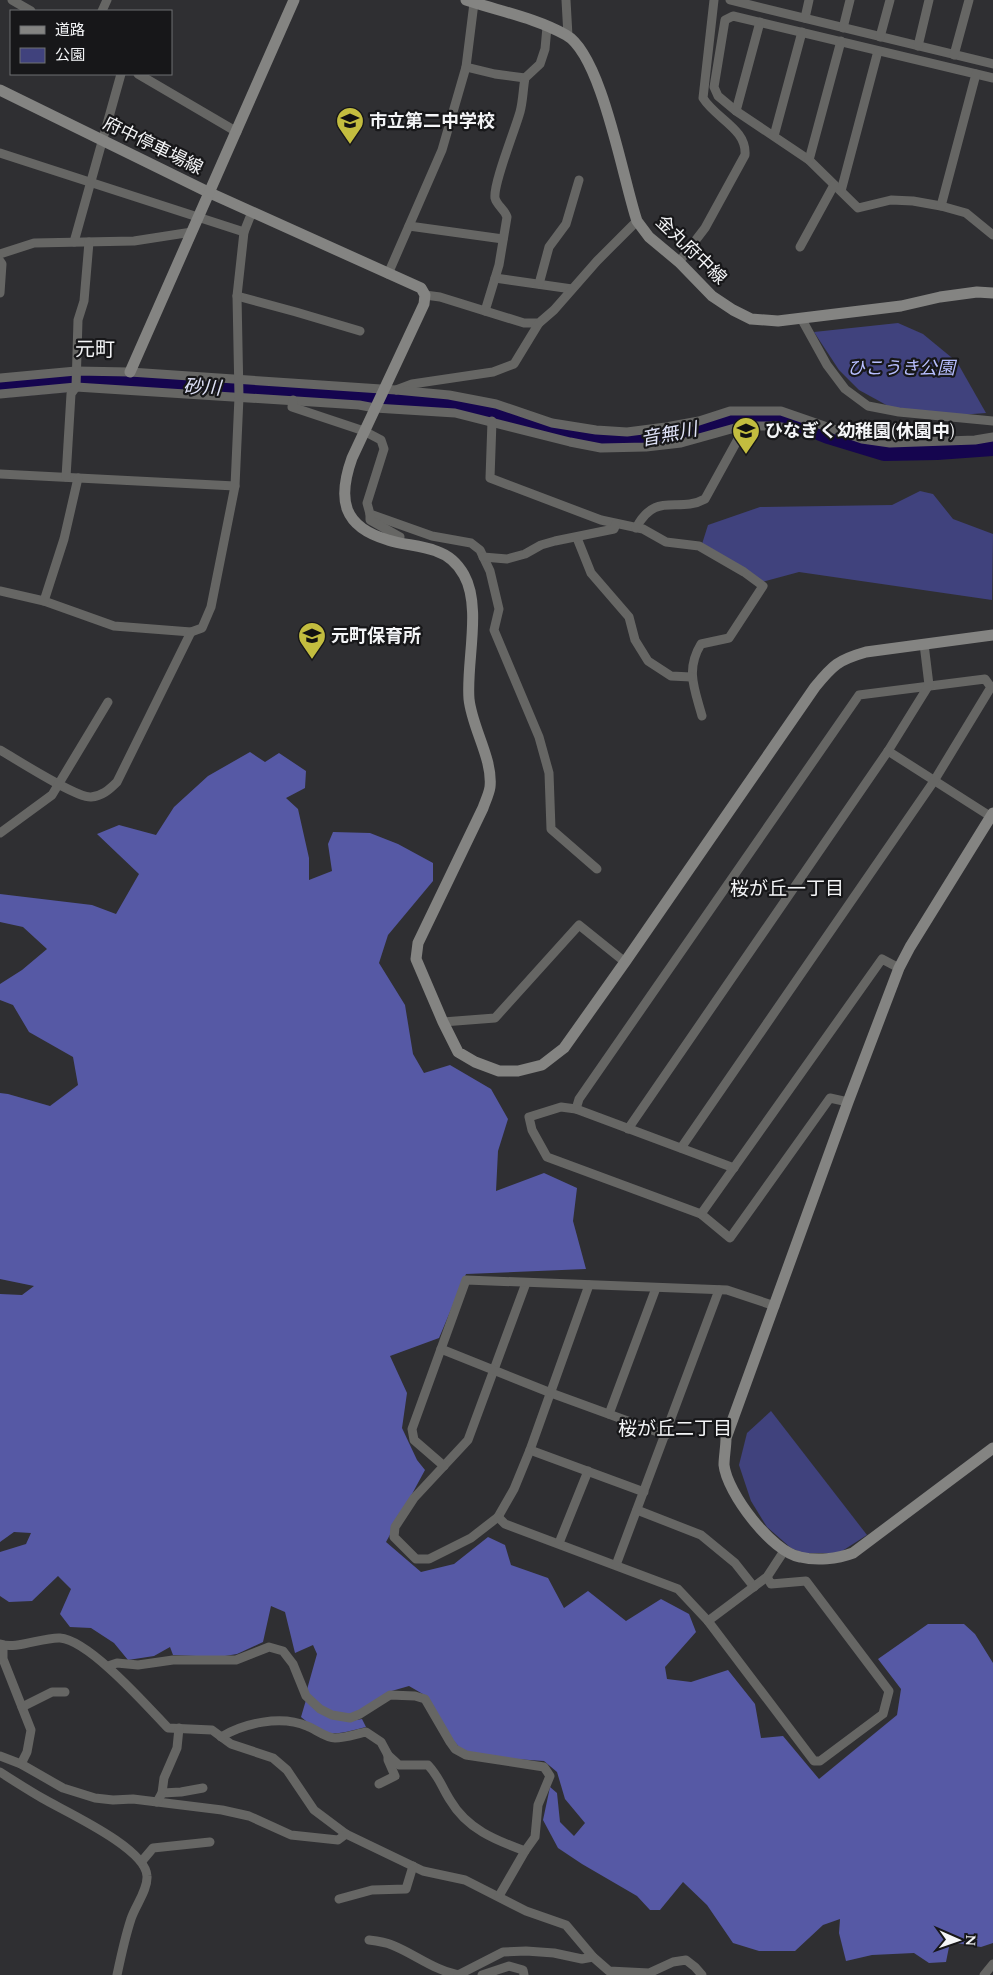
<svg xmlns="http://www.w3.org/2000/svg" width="993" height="1975" viewBox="0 0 993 1975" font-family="Spectral,'Noto Sans JP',serif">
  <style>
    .green { fill: #40427d }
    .forest { fill: #5659a5 }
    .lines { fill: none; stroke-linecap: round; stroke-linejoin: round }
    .river { stroke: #15054f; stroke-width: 18 }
    .street { stroke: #666664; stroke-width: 9 }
    .secondary { stroke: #848482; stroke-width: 11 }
    .labels { text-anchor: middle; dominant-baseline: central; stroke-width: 4.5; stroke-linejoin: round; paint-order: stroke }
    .poi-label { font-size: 18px; font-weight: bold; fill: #f4f5f7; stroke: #171719; text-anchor: start }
    .street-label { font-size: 18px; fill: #f4f5f7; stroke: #171719 }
    .park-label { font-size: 18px; font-style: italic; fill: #b7befe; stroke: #171719 }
    .water-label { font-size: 19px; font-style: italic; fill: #dfe2f8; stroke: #171719 }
    .neighbourhood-label { font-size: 19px; fill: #f4f5f7; stroke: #171719 }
    .quarter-label { font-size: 20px; fill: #f4f5f7; stroke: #171719 }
  </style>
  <rect width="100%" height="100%" fill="#2f2f32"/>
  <g class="green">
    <polygon points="898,323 923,334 957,362 986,413 959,415 890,407 859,390 839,370 814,332"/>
    <polygon points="920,491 933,494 953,519 993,534 992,600 799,572 762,582 702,544 708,525 760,507 892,505"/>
    <polygon points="771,1411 867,1535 839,1553 803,1553 791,1548 767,1527 751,1501 739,1465 747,1433"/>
  </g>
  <g class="forest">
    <polygon points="250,752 265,762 279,753 306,771 305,788 286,798 298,809 309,858 309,880 332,871 328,844 333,832 370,833 398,844 433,863 433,881 388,935 379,963 405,1005 413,1054 424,1073 450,1065 491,1089 508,1119 498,1151 496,1191 544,1173 577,1188 573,1221 586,1269 466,1274 439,1338 390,1356 407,1393 402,1428 417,1460 425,1470 386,1542 421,1572 454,1564 488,1537 505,1545 511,1565 548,1578 564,1608 588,1591 626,1621 661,1599 689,1614 696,1632 665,1667 667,1679 691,1682 728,1670 755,1704 761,1738 783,1736 819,1779 897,1715 901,1689 878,1659 928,1624 964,1624 975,1634 993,1663 993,1943 981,1947 950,1942 946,1962 929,1963 914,1953 872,1955 846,1961 839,1933 840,1919 823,1925 795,1951 759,1951 733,1943 707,1905 683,1882 660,1910 650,1910 637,1896 582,1864 558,1848 543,1820 550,1787 557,1793 560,1822 574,1836 585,1823 565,1799 557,1772 544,1761 475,1756 462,1750 450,1737 428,1697 409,1686 388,1692 359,1711 345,1716 324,1708 306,1693 317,1654 313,1645 295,1653 285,1612 271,1606 263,1642 237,1654 219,1657 173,1655 170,1647 154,1656 128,1660 114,1643 91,1628 70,1627 60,1614 71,1589 58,1576 32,1601 9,1602 0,1596 0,1552 26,1544 31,1533 14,1532 0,1542 0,1294 22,1295 34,1286 0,1279 0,1093 8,1094 50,1106 78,1085 73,1057 29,1032 13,1005 0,1000 0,984 22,970 47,949 23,927 0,922 0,894 92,905 116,914 139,874 97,834 119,825 156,835 174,807 208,776"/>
    <path d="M306 1700 351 1721 362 1719 366 1727C334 1735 328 1739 301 1717Z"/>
  </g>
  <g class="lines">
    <polyline class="river" points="0,389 87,381 233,388 404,400 457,408 598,441 638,442 685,436 718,423 750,419 798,423 828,435 884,452 937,451 993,447"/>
    <g class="street">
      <polyline points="12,0 31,11"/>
      <polyline points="566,0 568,36"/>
      <polyline points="730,0 993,64"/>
      <polyline points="102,11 107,0"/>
      <polyline points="805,18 809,0"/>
      <polyline points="843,28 850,0"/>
      <polyline points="880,37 890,0"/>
      <polyline points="918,46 929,0"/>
      <polyline points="954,55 969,0"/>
      <polyline points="466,67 495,74 525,78"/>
      <polyline points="138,74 237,132"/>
      <polyline points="993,78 733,16 725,20 714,87 718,96 736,111 809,160 858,208 891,200 913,201 941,206 966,213 993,235"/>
      <polyline points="736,111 760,22"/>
      <polyline points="774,136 802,32"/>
      <polyline points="0,153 244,232"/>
      <polyline points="809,160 841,41"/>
      <polyline points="841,191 878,51"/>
      <polyline points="941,206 976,74"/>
      <polyline points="409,226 503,239"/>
      <polyline points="74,242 121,74"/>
      <polyline points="800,247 834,185"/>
      <polyline points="0,254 34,243 134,241 192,232"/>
      <polyline points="0,261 2,264 0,293"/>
      <path d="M679 262 705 228 745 155C747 129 716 119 703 98L714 0"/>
      <polyline points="388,274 442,150 466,67 474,3"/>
      <polyline points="495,278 572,289"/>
      <polyline points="539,284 549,247 566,224 579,180"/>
      <polyline points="425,295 440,297 524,323 539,323 554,310 597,261 637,221"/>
      <polyline points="237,296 296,312 360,331"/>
      <path d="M485 311 499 265 507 217C504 208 497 206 495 198 493 184 515 130 520 112 523 101 523 89 525 78L540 64 545 49 547 27"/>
      <polyline points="801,318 827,365 845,389 868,406 899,412 993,421"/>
      <polyline points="0,378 76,371 130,372 396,390 412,384 493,372 514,364 539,323"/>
      <polyline points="396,390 449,395 496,404 552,423 596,430 627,432 666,427 699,421 730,411 781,411 862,439 890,443 975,440 993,437"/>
      <polyline points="0,394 76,387 359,405 375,408 455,413 570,442 601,448 646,447 681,443 742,426 776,426 786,428"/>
      <polyline points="293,400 292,407 364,431 381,440 384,449 367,503 370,514 432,536 471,543 480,550 490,571 499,609 494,630 539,737 549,773 551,829 597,869"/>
      <path d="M492 421 490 478 601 520 643 529 666 542 699 546 744 572 763 586 729 638 701 644C685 670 695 690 702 716"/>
      <polyline points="0,474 235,486"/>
      <polyline points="66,477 71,394 76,387 78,320 84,301 89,242"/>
      <polyline points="370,514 370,520 400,537 399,543"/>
      <path d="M636 528C656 490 678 514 705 499L743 430 742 426"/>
      <polyline points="577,538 591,573 629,617 635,640 648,661 671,676 691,677"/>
      <polyline points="483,557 507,559 525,554 541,545 555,541 614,529 616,524"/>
      <polyline points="0,591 44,601 114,626 191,632 202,628 211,607 235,486 239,397 237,296 244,232 252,212"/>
      <polyline points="44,601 64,539 78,478"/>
      <path d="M0 750C16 759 76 798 91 797 102 796 109 790 117 782L191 632"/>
      <polyline points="888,751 993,818"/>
      <polyline points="0,833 52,795 108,702"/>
      <polyline points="443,1022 495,1018 579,925 625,962"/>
      <polyline points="576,1109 579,1099 859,695 985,679 991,687 934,781 681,1148"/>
      <polyline points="628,1129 888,751 929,685 924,644"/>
      <polyline points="734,1168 576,1109 561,1107 529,1117 532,1130 547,1157 701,1214 730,1238 830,1098 848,1102"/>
      <polyline points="701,1214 882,959 899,968"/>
      <polyline points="526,1283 468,1440 414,1498 395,1527 394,1537 416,1559 429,1559 471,1538 498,1517 514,1489 530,1450 589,1285"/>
      <polyline points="441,1349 551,1393 666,1435"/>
      <polyline points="609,1414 656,1288"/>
      <polyline points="530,1450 644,1492"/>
      <polyline points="444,1466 414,1440 412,1429 466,1280 727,1290 775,1306"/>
      <polyline points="637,1510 701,1535 735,1563 754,1587"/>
      <polyline points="498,1517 505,1524 678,1589 708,1621 814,1761 820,1761 883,1714 889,1691 806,1581 771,1584 767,1577"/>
      <polyline points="559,1543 588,1471"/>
      <polyline points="616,1565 719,1290"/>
      <polyline points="708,1621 767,1577 784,1551"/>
      <path d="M0 1644C15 1650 43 1637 60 1638 89 1640 147 1706 168 1728L212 1730 231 1744 273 1758 287 1770 314 1810 346 1834 423 1871 465 1880 526 1911 566 1925 593 1957 609 1971 649 1973 673 1962 686 1960 695 1967 702 1975"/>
      <polyline points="3,1645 3,1659 31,1730 27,1752 21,1764"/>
      <polyline points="108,1666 117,1663 138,1665 173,1660 236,1660 269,1647 283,1651 293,1664 306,1696 320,1709 332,1715 350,1718 360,1714 390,1695 415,1696 425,1699 450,1742 455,1749 466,1755 544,1767 550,1776 538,1805 535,1837 525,1851 499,1896"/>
      <polyline points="22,1707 52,1692 65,1692"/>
      <path d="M221 1737C244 1723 281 1715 307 1726 315 1729 326 1738 335 1738 345 1738 356 1734 366 1732L381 1742 388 1755 399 1765H428C440 1778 441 1786 450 1800 467 1829 495 1840 525 1851"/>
      <polyline points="0,1756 21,1764 63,1788 95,1798 113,1800 133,1799 222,1810 249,1816 291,1835 338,1840 346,1834"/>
      <path d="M0 1772C14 1781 28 1790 42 1798 66 1812 146 1848 147 1876 148 1890 135 1906 131 1919 125 1937 121 1956 117 1975"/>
      <polyline points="379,1784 395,1776 388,1760 388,1755"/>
      <polyline points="162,1793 181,1792 203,1788"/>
      <polyline points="157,1802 162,1793 164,1778 177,1748 179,1728"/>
      <polyline points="142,1861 153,1848 210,1842"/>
      <polyline points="339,1899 372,1890 406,1889 413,1866"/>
      <path d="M369 1940C377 1941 385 1942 392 1945 415 1954 436 1972 461 1975"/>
      <polyline points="458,1975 503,1952 526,1951 554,1953 582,1959 593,1957"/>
      <polyline points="482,1975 509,1966 523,1970 524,1975"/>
      <polyline points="984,1975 993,1964"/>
    </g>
    <g class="secondary">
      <path d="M466 0C499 11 536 18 566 35 602 55 623 180 637 221L649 237 679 262 712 296 733 310 751 319 778 321 901 306 940 297 977 292 993 293"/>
      <path d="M0 90 210 193 421 288 425 295 424 304 352 458C337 500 343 527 388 540 403 545 421 545 436 551 448 555 458 564 464 575 482 607 466 663 469 699 472 728 493 759 490 787 489 794 485 802 483 808L418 943 416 959 443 1022 458 1052 475 1062 499 1071H518L542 1065 564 1048 625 962 815 687C833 665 838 660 866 652L993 635"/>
      <polyline points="130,372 294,0"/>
      <path d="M993 813 910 947 899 968 848 1102 726 1438C726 1447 724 1457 724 1465 727 1493 772 1552 800 1557 817 1561 837 1559 853 1553L993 1448"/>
    </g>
  </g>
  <defs>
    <symbol id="school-pin" viewBox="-11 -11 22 30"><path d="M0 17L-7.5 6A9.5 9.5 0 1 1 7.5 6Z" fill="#c3bd3f" stroke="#171719"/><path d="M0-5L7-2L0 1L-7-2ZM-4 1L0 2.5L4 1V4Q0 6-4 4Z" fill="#111"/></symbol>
  </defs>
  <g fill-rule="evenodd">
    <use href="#school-pin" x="334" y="105" width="32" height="43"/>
    <use href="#school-pin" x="730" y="415" width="32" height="43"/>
    <use href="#school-pin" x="296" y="620" width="32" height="43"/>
  </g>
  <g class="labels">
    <g class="poi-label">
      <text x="369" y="121">市立第二中学校</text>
      <text x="765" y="431">ひなぎく幼稚園(休園中)</text>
      <text x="331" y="636">元町保育所</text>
    </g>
    <g class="street-label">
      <text transform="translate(153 146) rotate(26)">府中停車場線</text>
      <text transform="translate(691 250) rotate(44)">金丸府中線</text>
    </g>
    <g class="park-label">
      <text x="901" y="368">ひこうき公園</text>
    </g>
    <g class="water-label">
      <text transform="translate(202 388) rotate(3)">砂川</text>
      <text transform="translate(669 435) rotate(-11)">音無川</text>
    </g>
    <g class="neighbourhood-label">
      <text x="787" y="889">桜が丘一丁目</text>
      <text x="675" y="1429">桜が丘二丁目</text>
    </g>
    <g class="quarter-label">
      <text x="95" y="350">元町</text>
    </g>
  </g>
  <rect x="10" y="10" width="162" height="65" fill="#171719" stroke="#6f7072"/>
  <rect x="20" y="26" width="25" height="8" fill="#848482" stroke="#6f7072"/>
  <text x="55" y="35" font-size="15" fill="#f4f5f7">道路</text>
  <rect x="20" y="48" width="25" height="15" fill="#40427d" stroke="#6f7072"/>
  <text x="55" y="60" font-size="15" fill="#f4f5f7">公園</text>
  <g transform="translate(958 1940) rotate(92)" stroke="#171719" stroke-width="4" paint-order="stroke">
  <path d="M0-4L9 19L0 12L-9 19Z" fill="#f4f5f7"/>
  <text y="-8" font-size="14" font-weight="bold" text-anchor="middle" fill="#f4f5f7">N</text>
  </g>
</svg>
